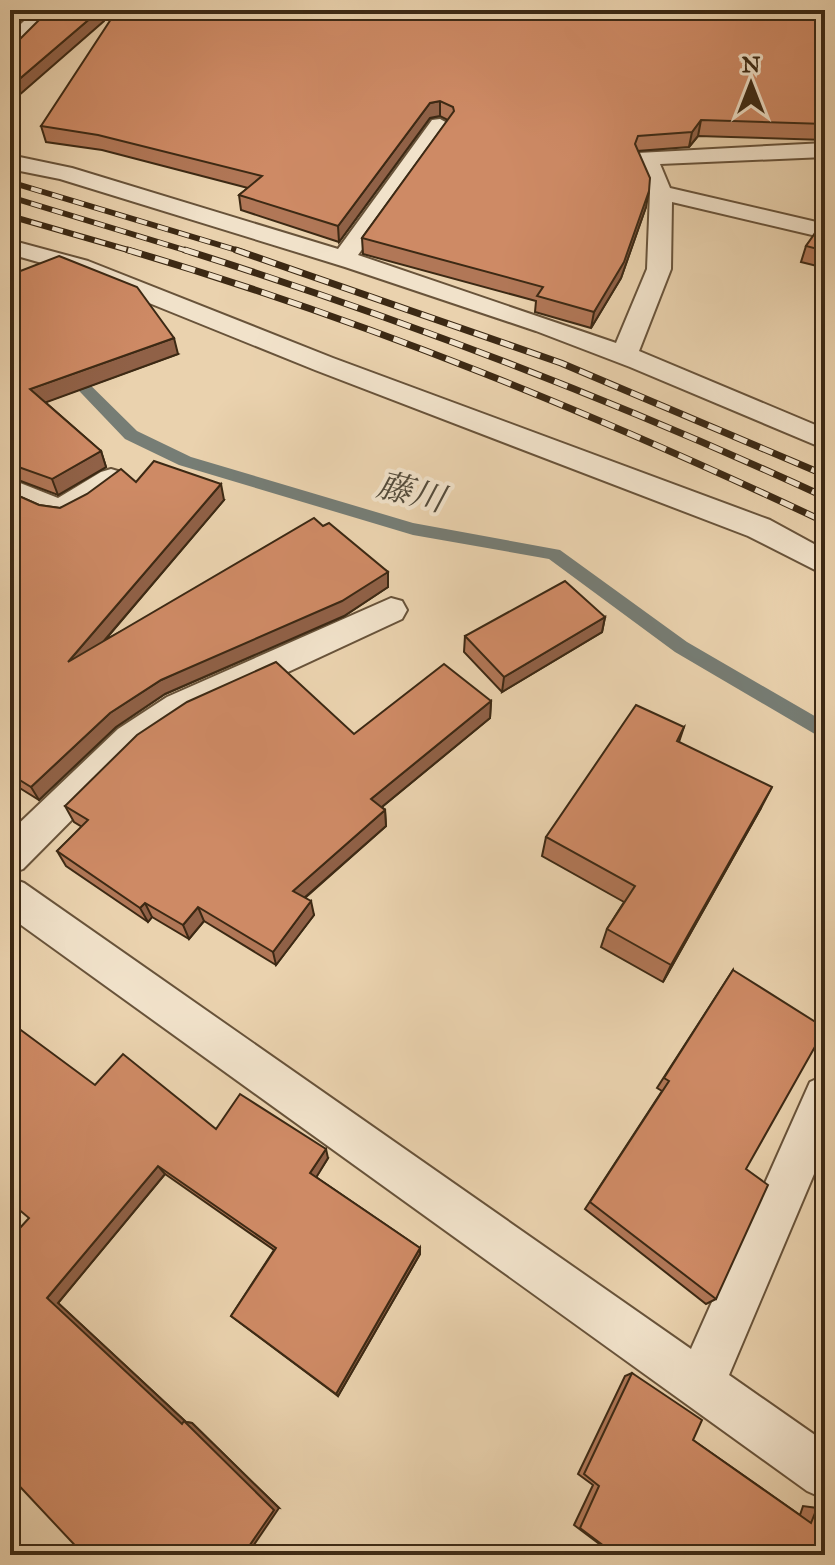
<svg xmlns="http://www.w3.org/2000/svg" width="835" height="1565" viewBox="0 0 835 1565" font-family="'IM FELL Great Primer','Noto Serif JP',serif">
  <style>
    .lines { fill: none; stroke-linecap: round; stroke-linejoin: round }
    .stream { fill: #767d75; fill-rule: evenodd }
    .lane-casing { stroke: #68533a; stroke-width: 4 }
    .street-casing { stroke: #68533a; stroke-width: 4 }
    .lane { fill: #f1e2ca; fill-rule: evenodd }
    .street { fill: #f1e2ca; fill-rule: evenodd }
    .rail-far1-casing { stroke: #3c2914; stroke-width: 6 }
    .rail-casing { stroke: #3c2914; stroke-width: 7 }
    .rail-far1 { stroke: #f1e2ca; stroke-width: 4; stroke-dasharray: 11; stroke-linecap: butt }
    .rail { stroke: #f1e2ca; stroke-width: 5; stroke-dasharray: 14; stroke-linecap: butt }
    .wall { fill: #b17757; stroke: #3c2914; stroke-width: 2 }
    .shaded-wall { fill: #906147; stroke: #3c2914; stroke-width: 2 }
    .building { fill: #ce8a65; stroke: #3c2914; stroke-width: 2 }
    .labels { text-anchor: middle; dominant-baseline: central; stroke-width: 8; stroke-linejoin: round; paint-order: stroke }
    .water-label { font-size: 34px; font-style: italic; fill: #544c3c; stroke: #f1e2ca }
  </style>
  <rect width="100%" height="100%" fill="#ead2ae"/>
  <filter id="stains"><feTurbulence type="fractalNoise" baseFrequency=".0025" numOctaves="4"/><feColorMatrix values="0 0 0 0 .2 0 0 0 0 .09 0 0 0 0 .02 0 0 0 .5 -.17"/></filter>
  <radialGradient id="worn" r=".72"><stop offset=".6" stop-color="#630" stop-opacity="0"/><stop offset="1" stop-color="#630" stop-opacity=".3"/></radialGradient>
  <g class="lines">
    <polygon class="stream" points="67,365 72,367 137,431 191,457 413,523 560,550 687,642 825,722 825,740 675,652 549,559 413,535 179,465 125,439 62,373 60,370"/>
    <defs>
      <g id="lane">
        <polygon points="440,119 451,125 358,255 616,343 647,269 650,193 635,158 638,153 825,143 825,157 660,164 670,188 825,224 825,238 672,202 671,269 639,351 825,429 825,449 630,367 536,331 345,267 60,179 10,169 10,155 72,168 338,249 432,120"/>
        <polygon points="10,240 88,261 333,358 770,520 825,550 825,575 748,536 315,370 70,271 10,254"/>
        <path d="M111 469 121 472 126 479 121 486C108 495 74 522 59 521 43 520 24 507 10 501V479L58 498 101 472Z"/>
        <polygon points="391,598 402,601 407,610 402,619 191,717 142,749 23,869 10,874 10,832 118,729 167,697"/>
        <polygon points="10,878 24,883 691,1349 810,1082 825,1075 825,1148 729,1375 825,1442 825,1499 807,1491 10,917"/>
      </g>
      <polygon id="street" points="36,10 60,10 18,52 10,54 10,34"/>
    </defs>
    <use href="#lane" class="lane-casing"/>
    <use href="#street" class="street-casing"/>
    <use href="#lane" class="lane"/>
    <use href="#street" class="street"/>
    <defs>
      <g id="rail-far1">
        <polyline points="10,182 243,252"/>
        <polyline points="10,197 191,252"/>
        <polyline points="10,216 135,252"/>
      </g>
      <g id="rail">
        <path d="M128 250C371 322 596 414 825 522"/>
        <path d="M185 250C403 319 617 401 825 497"/>
        <polyline points="236,250 561,363 825,475"/>
      </g>
    </defs>
    <use href="#rail-far1" class="rail-far1-casing"/>
    <use href="#rail" class="rail-casing"/>
    <use href="#rail-far1" class="rail-far1"/>
    <use href="#rail" class="rail"/>
  </g>
  <g class="wall">
    <polygon points="825,10 825,140 698,136 689,147 638,151 646,207 621,278 591,328 535,312 536,301 363,254 362,238 448,120 440,116 430,118 339,242 241,210 239,195 248,188 102,150 46,142 41,126 401,20"/>
    <polygon points="825,224 825,268 801,262 806,246"/>
    <polygon points="10,275 178,354 45,402 101,451 106,467 58,495 10,477"/>
    <polygon points="136,482 224,500 105,640 323,526 388,572 388,587 344,616 165,694 116,727 39,800 10,782 10,492 39,505 60,508"/>
    <polygon points="605,617 602,632 502,692 464,652 465,636"/>
    <polygon points="491,701 490,718 382,807 385,810 386,826 305,898 314,915 276,965 204,921 189,939 152,917 148,922 66,866 57,851 82,827 74,822 65,806"/>
    <polygon points="684,727 679,742 761,808 663,982 601,947 607,929 624,902 542,856 546,837"/>
    <polygon points="733,970 746,1169 716,1299 706,1304 585,1209 662,1091 657,1088"/>
    <polygon points="95,1085 216,1129 328,1158 316,1177 420,1248 420,1254 338,1396 231,1316 274,1250 165,1174 58,1303 186,1422 192,1423 279,1508 10,1476 29,1218"/>
    <polygon points="632,1373 693,1440 800,1515 803,1506 817,1508 825,1555 614,1555 574,1525 593,1485 578,1474 625,1376"/>
  </g>
  <g class="shaded-wall">
    <polygon points="15,10 29,10 29,12 10,30 10,14"/>
    <polygon points="100,10 102,10 104,21 10,103 10,87"/>
    <polygon points="440,101 440,116 430,118 339,242 338,226 430,103"/>
    <polygon points="701,120 698,136 689,147 692,132"/>
    <polygon points="649,191 646,207 621,278 591,328 594,312"/>
    <polygon points="174,338 178,354 36,406 30,389"/>
    <polygon points="101,451 106,467 58,495 52,479"/>
    <polygon points="221,484 224,500 74,676 68,662"/>
    <polygon points="388,572 388,587 344,616 165,694 116,727 39,800 31,787 110,713 161,680"/>
    <polygon points="605,617 602,632 502,692 504,677"/>
    <polygon points="491,701 490,718 372,815 371,799"/>
    <polygon points="772,787 761,808 663,982 671,965"/>
    <polygon points="385,810 386,826 296,905 293,891"/>
    <polygon points="311,901 314,915 276,965 273,952"/>
    <polygon points="145,903 152,917 148,922 140,908"/>
    <polygon points="198,907 204,921 189,939 183,925"/>
    <polygon points="326,1149 328,1158 314,1181 310,1173"/>
    <polygon points="158,1166 165,1174 58,1303 186,1422 192,1423 279,1508 247,1555 243,1555 47,1298"/>
    <polygon points="420,1248 420,1254 338,1396 336,1394"/>
  </g>
  <g class="building">
    <polygon points="49,10 100,10 10,87 10,43 17,42"/>
    <polygon points="117,10 352,10 401,20 407,10 825,10 825,124 701,120 692,132 638,136 635,144 650,178 649,191 624,262 594,312 537,296 543,287 362,238 454,111 453,107 440,101 430,103 338,226 239,195 262,176 98,135 41,126"/>
    <polygon points="822,223 825,224 825,251 806,246"/>
    <polygon points="59,256 137,287 174,338 30,389 101,451 52,479 10,464 10,275"/>
    <polygon points="154,461 221,484 68,662 314,518 323,526 329,523 388,572 342,601 161,680 110,713 31,787 10,774 10,492 39,505 60,508 87,494 121,469 136,482"/>
    <polygon points="565,581 605,617 504,677 465,636"/>
    <polygon points="276,662 354,734 444,664 491,701 371,799 385,810 293,891 311,901 273,952 198,907 183,925 145,903 140,908 57,851 88,820 65,806 137,735 187,702"/>
    <polygon points="636,705 684,727 677,741 772,787 671,965 607,929 635,886 546,837"/>
    <polygon points="733,970 825,1028 825,1029 746,1169 768,1185 716,1299 590,1202 669,1081 664,1078"/>
    <polygon points="10,1022 95,1085 123,1054 216,1129 240,1094 326,1149 310,1173 420,1248 336,1394 231,1316 276,1248 158,1166 47,1298 182,1424 184,1421 274,1510 243,1555 84,1555 10,1476 10,1239 29,1218 10,1202"/>
    <polygon points="632,1373 702,1420 693,1440 811,1523 817,1508 825,1513 825,1555 616,1555 580,1528 599,1486 584,1474"/>
  </g>
  <g class="labels">
    <g class="water-label">
      <text transform="translate(411 492) rotate(14)">藤川</text>
    </g>
  </g>
  <rect width="835" height="1565" fill="none" stroke="#ead2ae" stroke-width="40"/>
  <rect x="12" y="12" width="811" height="1541" fill="none" stroke="#3c2914" stroke-width="4"/>
  <rect x="20" y="20" width="795" height="1525" fill="none" stroke="#3c2914" stroke-width="2"/>
  <g transform="translate(751 84)" stroke="#f1e2ca" stroke-width="6" paint-order="stroke">
  <path d="M0-6L14 30L0 20L-14 30Z" fill="#3c2914"/>
  <text y="-12" font-size="22" font-weight="bold" text-anchor="middle" fill="#3c2914">N</text>
  </g>
  <rect width="100%" height="100%" filter="url(#stains)"/>
  <rect width="100%" height="100%" fill="url(#worn)"/>
</svg>
